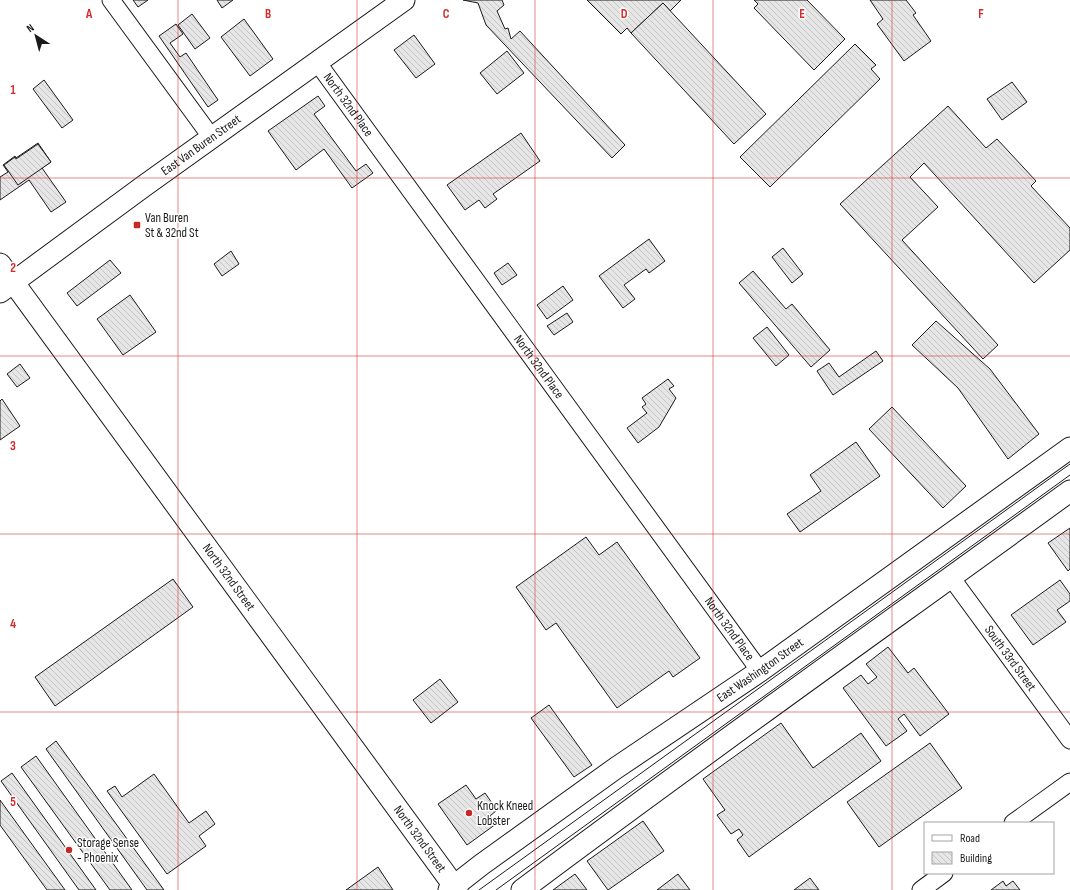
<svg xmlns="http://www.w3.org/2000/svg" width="1070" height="890" viewBox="0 0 1070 890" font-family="'Sofia Sans Condensed',sans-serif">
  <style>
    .building { fill: url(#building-back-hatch); stroke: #1a1a1a }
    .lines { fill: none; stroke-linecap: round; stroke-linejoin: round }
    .minor-casing { stroke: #1a1a1a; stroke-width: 19 }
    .major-casing { stroke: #1a1a1a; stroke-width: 23 }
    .minor { stroke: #fff; stroke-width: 17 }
    .major { stroke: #fff; stroke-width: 21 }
    .tram { stroke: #1a1a1a; stroke-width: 1 }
    .grid { fill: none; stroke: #d62828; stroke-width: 1; stroke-opacity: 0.55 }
    .poi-dot { fill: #c62828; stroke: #fff; stroke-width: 1.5 }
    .labels { text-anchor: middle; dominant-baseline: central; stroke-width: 3; stroke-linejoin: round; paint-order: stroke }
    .street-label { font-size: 13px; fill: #1a1a1a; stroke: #fff }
    .poi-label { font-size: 13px; fill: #1a1a1a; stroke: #fff; text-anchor: start }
    .grid-label { font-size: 13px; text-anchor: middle; font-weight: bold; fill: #d62828; stroke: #fff; stroke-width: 3; stroke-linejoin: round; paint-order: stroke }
  </style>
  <defs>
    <pattern id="building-back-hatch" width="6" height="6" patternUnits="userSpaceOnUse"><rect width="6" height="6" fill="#e6e6e6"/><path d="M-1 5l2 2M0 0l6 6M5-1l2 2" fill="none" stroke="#c5c5c5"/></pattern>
  </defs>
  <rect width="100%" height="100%" fill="#fff"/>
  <g class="building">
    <polygon points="133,0 148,0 138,7"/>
    <polygon points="217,0 233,0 222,8"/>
    <polygon points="463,0 502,0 504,5 497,11 505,29 508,28 511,39 520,31 625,145 612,158 486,25 478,3"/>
    <polygon points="587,0 681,0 670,11 663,3 631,33 627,28 621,34"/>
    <polygon points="754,0 807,0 845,39 814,70 754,8 758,4"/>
    <polygon points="870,0 906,0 916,13 913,15 931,41 904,61 877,24 883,19"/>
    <polygon points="663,3 766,114 734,144 631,33"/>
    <polygon points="192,14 210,38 195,49 178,25"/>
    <polygon points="244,19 273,59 250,76 221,37"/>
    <polygon points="176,24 183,34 170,43 180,57 186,53 218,100 208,107 159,36"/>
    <polygon points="414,35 435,64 416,78 394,50"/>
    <polygon points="855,44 876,65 871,69 880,79 770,187 740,157"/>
    <polygon points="507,51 524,73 497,94 480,73"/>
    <polygon points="44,80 73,120 62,128 33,89"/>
    <polygon points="1012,82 1027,102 1002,120 987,99"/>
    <polygon points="318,96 325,106 314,114 356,171 366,164 373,173 352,188 324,149 296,170 268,131"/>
    <polygon points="948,106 986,148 997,139 1036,181 1031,186 1070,228 1070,250 1034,283 924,163 910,177 938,207 902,240 998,345 983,359 840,204"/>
    <polygon points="521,133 540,161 493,194 497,199 485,208 479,200 465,210 447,185"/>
    <polygon points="38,143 51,162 42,168 66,202 51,212 29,180 0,200 0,177 8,172 3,165 15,156 16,158"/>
    <polygon points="38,144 51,162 18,185 4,165 15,157 16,159"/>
    <polygon points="649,239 665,261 649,273 646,269 624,285 635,299 623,308 599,276"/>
    <polygon points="783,248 803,274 792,283 772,257"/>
    <polygon points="231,251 239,264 222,276 214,264"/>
    <polygon points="110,260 121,273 77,306 67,293"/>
    <polygon points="508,263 517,275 502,285 494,273"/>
    <polygon points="753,271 786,309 792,304 830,350 811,367 739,283"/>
    <polygon points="563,286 573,300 547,319 537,305"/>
    <polygon points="130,295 156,332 123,355 97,319"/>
    <polygon points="567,313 573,322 554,335 547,326"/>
    <polygon points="936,321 990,369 1039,434 1008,459 958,388 912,345"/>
    <polygon points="767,327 789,355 776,366 753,338"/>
    <polygon points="876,351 883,361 833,395 817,371 829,363 839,377"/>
    <polygon points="20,364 30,378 17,387 7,374"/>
    <polygon points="668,379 674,386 669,389 676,398 659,427 638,443 627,428 647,413 642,407 646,404 642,398"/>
    <polygon points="2,399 20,426 0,440 0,401"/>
    <polygon points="892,407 966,486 943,508 869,429"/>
    <polygon points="856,442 880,476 800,532 787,514 821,491 810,475"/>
    <polygon points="1070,528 1070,569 1068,571 1048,543"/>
    <polygon points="586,537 599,555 617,542 700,658 673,677 669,671 617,708 556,623 546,630 516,587"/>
    <polygon points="173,579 193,607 55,706 35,677"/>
    <polygon points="1060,580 1070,594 1070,601 1057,610 1066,622 1033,645 1011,615"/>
    <polygon points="888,647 908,673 914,668 949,714 920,736 904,714 898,719 907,731 886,746 843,688 861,675 868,684 877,677 866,664"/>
    <polygon points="440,679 458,702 431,723 413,700"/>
    <polygon points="549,705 592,765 574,777 531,718"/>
    <polygon points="781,723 813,768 861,733 881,761 749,857 737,840 743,835 739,829 731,834 717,815 725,810 703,779"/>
    <polygon points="56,741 164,890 147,890 46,749"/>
    <polygon points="930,743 962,788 879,847 847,802"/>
    <polygon points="36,756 132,890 110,890 21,767"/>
    <polygon points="12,773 96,890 79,890 1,781"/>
    <polygon points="154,774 189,823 206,811 215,824 199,836 206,846 167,874 107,791 115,786 122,797"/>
    <polygon points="466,785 476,799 485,793 497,810 490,816 496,824 467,845 438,804"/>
    <polygon points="0,800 65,890 47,890 0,825"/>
    <polygon points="643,821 664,851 608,890 587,861"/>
    <polygon points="378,867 393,890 346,890"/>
    <polygon points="575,874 587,890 553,890"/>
    <polygon points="678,874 690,890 657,890"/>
    <polygon points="810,878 819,890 794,890"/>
    <polygon points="1003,881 1006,886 1013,881 1020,890 991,890"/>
  </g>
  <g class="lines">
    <defs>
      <g id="minor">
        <polyline points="111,0 212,138"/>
        <path id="s1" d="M317 62 760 671"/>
        <path id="s2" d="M950 576 1070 740"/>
        <polyline points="1013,823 1070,782"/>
        <polyline points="921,890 944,873"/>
      </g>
      <g id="major">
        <path id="s3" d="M0 264 457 890"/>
        <path id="s4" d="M0 292 144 186 404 0"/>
        <path id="s5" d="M449 890 481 865 616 768 760 671 1070 448"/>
        <path d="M522 890C703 754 887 624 1070 491"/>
      </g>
    </defs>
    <use href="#minor" class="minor-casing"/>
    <use href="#major" class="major-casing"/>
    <use href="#minor" class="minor"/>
    <use href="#major" class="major"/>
    <g class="tram">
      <polyline points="479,890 1070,464"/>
      <polyline points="496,890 1070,475"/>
    </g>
  </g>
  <path class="grid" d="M178 0V890M357 0V890M535 0V890M713 0V890M892 0V890M0 178H1070M0 356H1070M0 534H1070M0 712H1070"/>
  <g class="poi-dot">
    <rect x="133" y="221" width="8" height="8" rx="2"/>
    <circle cx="469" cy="813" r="4"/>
    <circle cx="69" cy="850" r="4"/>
  </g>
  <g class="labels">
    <g class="street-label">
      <text stroke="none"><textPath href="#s1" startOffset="53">North 32nd Place</textPath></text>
      <text stroke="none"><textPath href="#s4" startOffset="249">East Van Buren Street</textPath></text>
      <text stroke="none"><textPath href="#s1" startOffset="377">North 32nd Place</textPath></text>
      <text stroke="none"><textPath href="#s3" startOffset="388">North 32nd Street</textPath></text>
      <text stroke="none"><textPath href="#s1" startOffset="701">North 32nd Place</textPath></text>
      <text stroke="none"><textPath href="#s2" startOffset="102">South 33rd Street</textPath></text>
      <text stroke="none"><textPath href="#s5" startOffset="381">East Washington Street</textPath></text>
      <text stroke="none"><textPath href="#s3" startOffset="712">North 32nd Street</textPath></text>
    </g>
    <g class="poi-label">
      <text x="145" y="218">Van Buren<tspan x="145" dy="15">St &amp; 32nd St</tspan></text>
      <text x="477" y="806">Knock Kneed<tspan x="477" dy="15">Lobster</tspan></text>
      <text x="77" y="843">Storage Sense<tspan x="77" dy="15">- Phoenix</tspan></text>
    </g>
  </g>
  <g class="grid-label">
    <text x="89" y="18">A</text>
    <text x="268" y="18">B</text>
    <text x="446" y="18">C</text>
    <text x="624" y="18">D</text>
    <text x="802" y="18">E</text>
    <text x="981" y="18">F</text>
    <text x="13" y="94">1</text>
    <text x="13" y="272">2</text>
    <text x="13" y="450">3</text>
    <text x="13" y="628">4</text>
    <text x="13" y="806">5</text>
  </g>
  <rect x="924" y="822" width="130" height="52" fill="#ffffff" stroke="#a3a3a3"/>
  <rect x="932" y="835" width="20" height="6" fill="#ffffff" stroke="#a3a3a3"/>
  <text x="960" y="842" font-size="12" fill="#1a1a1a">Road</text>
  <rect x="932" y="852" width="20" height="12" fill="url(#building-back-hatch)" stroke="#a3a3a3"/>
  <text x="960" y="862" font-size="12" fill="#1a1a1a">Building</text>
  <g transform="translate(36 36) rotate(324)" stroke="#ffffff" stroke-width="3" paint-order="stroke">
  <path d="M0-3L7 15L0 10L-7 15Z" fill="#1a1a1a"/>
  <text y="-6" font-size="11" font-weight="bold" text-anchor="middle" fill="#1a1a1a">N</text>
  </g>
</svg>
